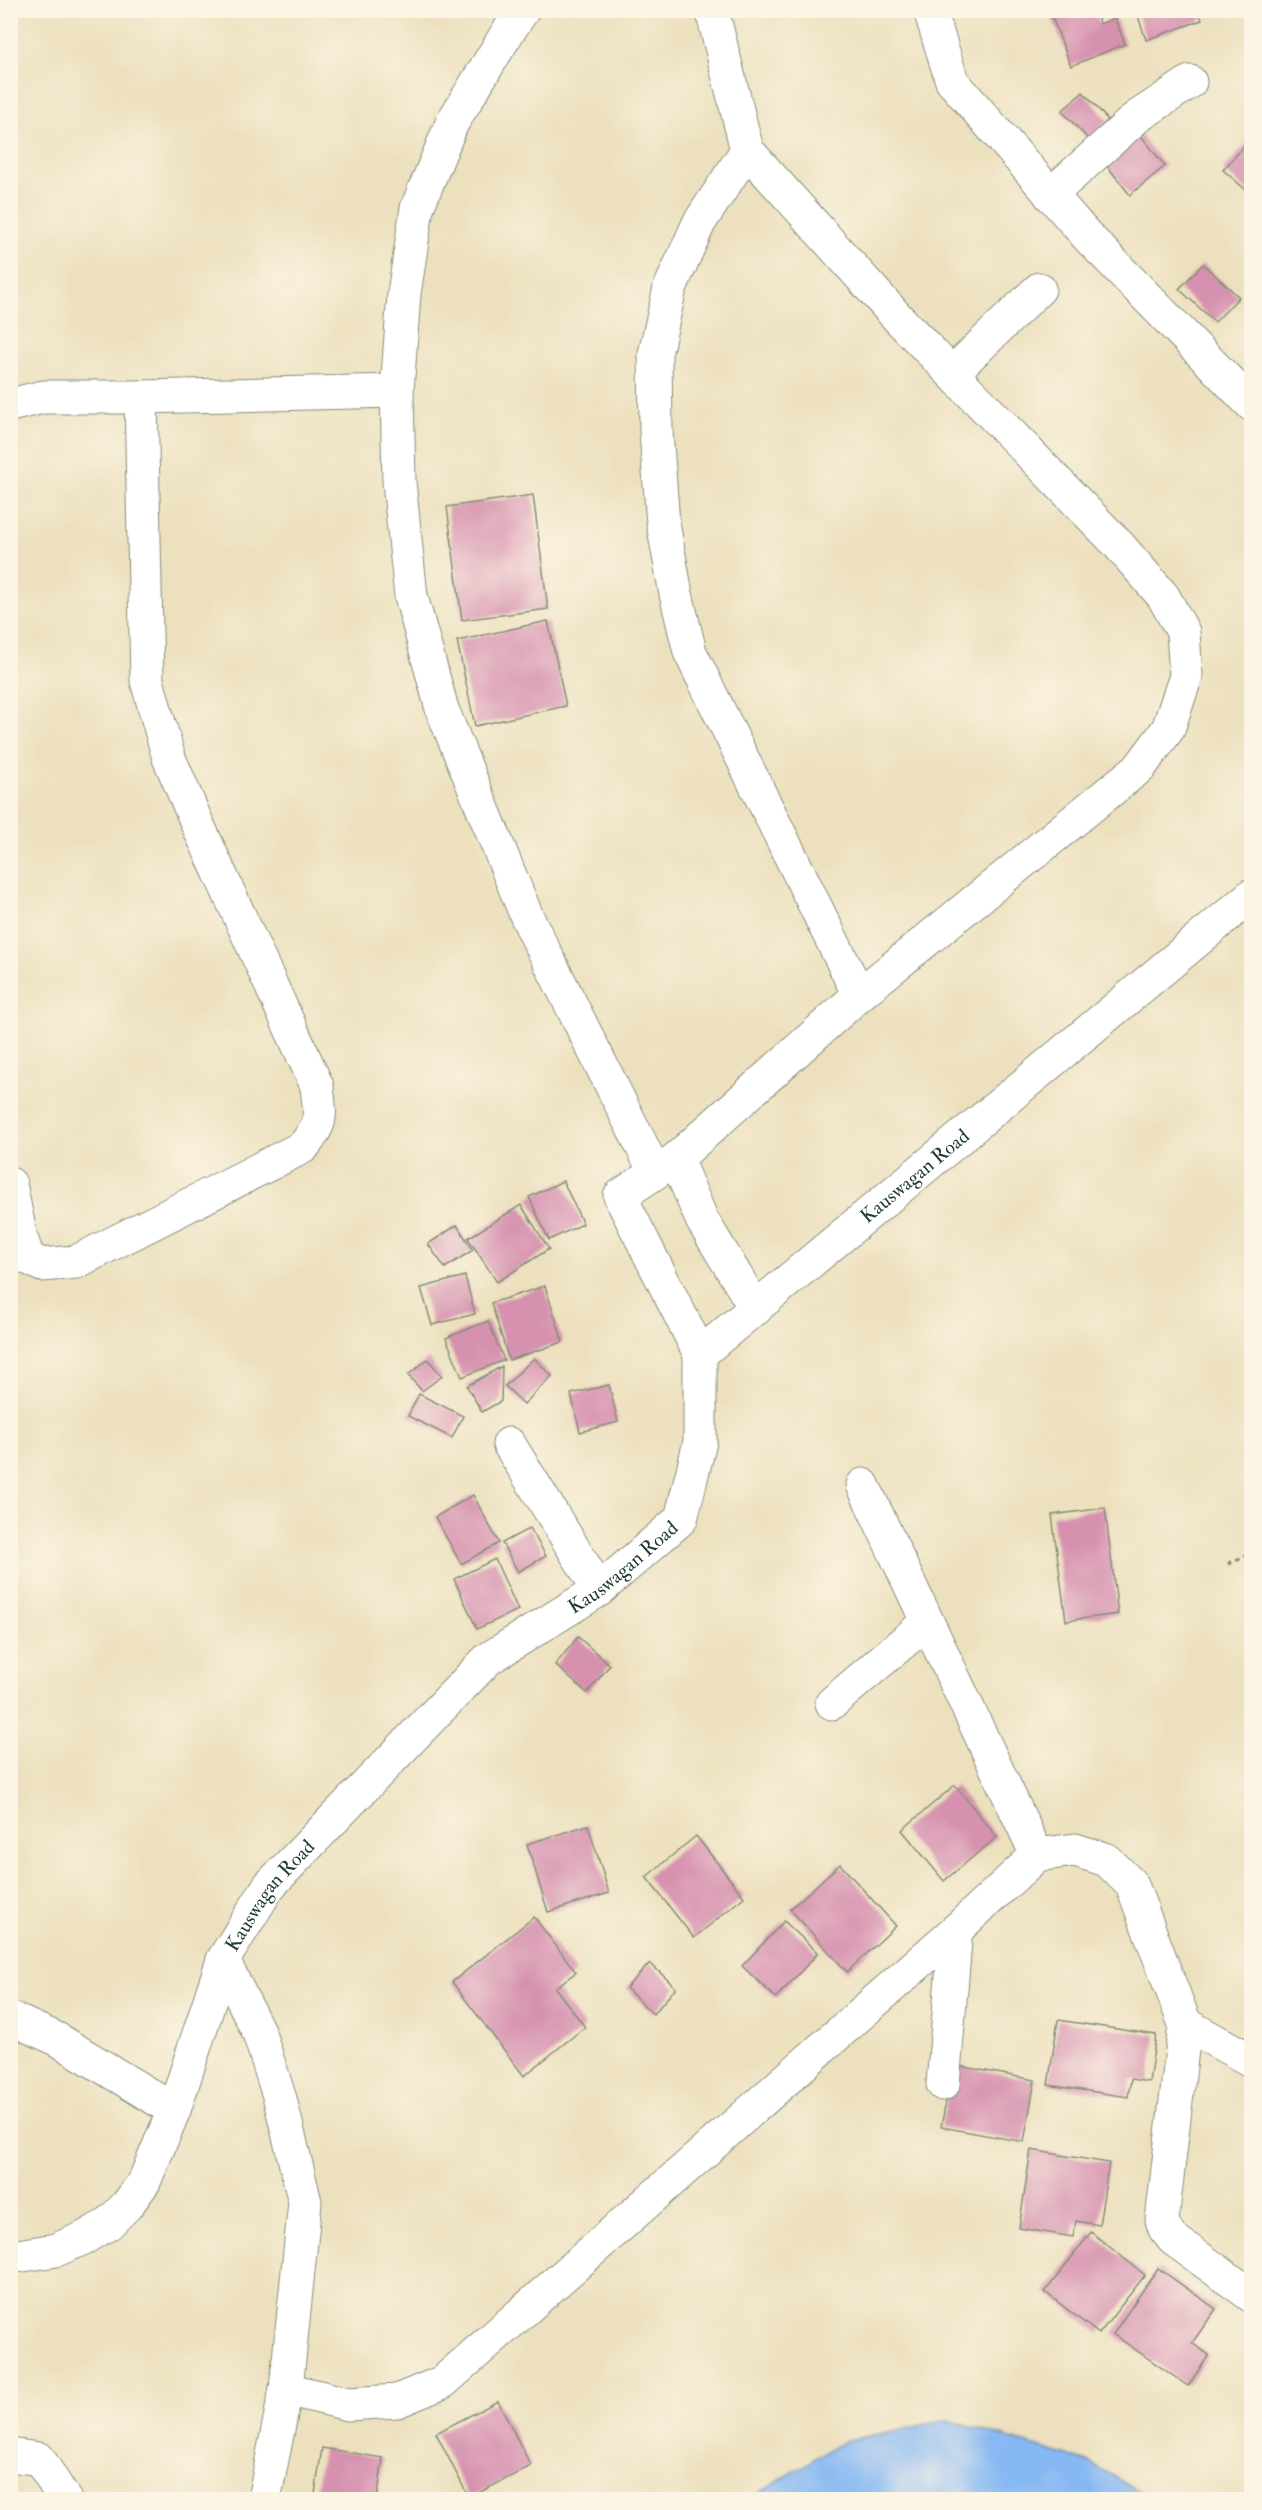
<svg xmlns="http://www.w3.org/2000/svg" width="1262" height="2510" viewBox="0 0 1262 2510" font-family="'IM FELL Double Pica',serif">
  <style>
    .water { fill: #86b8f3; stroke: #527a94; stroke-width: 1.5 }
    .building { fill: #d691af }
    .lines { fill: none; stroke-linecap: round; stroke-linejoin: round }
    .street-casing { stroke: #868e79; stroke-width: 35 }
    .secondary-casing { stroke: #868e79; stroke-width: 35 }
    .path { stroke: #868e79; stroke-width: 4; stroke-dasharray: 4.5 4.5; stroke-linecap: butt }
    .street { stroke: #fff; stroke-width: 33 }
    .secondary { stroke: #fff; stroke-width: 33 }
    .labels { text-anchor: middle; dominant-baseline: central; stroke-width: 4.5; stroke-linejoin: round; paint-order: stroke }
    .street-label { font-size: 20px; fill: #1f3d34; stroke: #fcf5e5 }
  </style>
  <rect width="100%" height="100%" fill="#fcf5e5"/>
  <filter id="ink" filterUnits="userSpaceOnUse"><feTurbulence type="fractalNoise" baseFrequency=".0167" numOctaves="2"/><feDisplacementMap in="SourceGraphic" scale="12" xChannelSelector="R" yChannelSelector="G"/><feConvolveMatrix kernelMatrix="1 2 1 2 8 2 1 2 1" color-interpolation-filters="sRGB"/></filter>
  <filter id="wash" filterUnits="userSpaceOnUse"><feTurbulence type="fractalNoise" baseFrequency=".008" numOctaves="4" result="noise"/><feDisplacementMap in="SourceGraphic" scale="24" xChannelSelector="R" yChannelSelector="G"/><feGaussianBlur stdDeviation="1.35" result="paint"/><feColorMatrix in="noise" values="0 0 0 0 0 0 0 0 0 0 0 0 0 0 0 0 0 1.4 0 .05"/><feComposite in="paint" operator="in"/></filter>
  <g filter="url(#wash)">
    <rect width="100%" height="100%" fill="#ece0be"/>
    <polygon class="water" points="948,2420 1091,2463 1151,2499 753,2499 761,2492 843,2441"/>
    <g id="blocks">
      <g class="building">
        <polygon points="1049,10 1095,10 1100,24 1115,18 1125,44 1071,66"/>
        <polygon points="1136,10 1198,10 1202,20 1146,40"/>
        <polygon points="1083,92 1108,120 1088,139 1062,111"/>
        <polygon points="1139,133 1165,166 1130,195 1104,162"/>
        <polygon points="1252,137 1252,195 1223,170"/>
        <polygon points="1203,264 1239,297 1215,322 1179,289"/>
        <polygon points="533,495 548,609 462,620 447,507"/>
        <polygon points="548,621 566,706 475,726 457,641"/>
        <polygon points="563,1181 583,1224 549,1240 529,1197"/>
        <polygon points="521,1205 549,1249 497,1282 468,1238"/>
        <polygon points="457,1225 473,1250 445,1268 428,1244"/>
        <polygon points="465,1276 475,1314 432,1325 421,1288"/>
        <polygon points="545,1286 563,1342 509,1360 491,1303"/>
        <polygon points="488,1321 504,1360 462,1377 446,1338"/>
        <polygon points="534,1358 552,1376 524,1404 505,1386"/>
        <polygon points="428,1359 442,1376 422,1391 408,1375"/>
        <polygon points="502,1366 501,1401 482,1412 467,1386"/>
        <polygon points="609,1385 618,1422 580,1432 571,1394"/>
        <polygon points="419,1394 463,1416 452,1438 408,1416"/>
        <polygon points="473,1495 499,1543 461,1564 435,1517"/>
        <polygon points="1105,1508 1118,1614 1066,1621 1052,1515"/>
        <polygon points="530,1528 546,1556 518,1572 502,1543"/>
        <polygon points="495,1559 518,1610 477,1629 454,1579"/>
        <polygon points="578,1637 610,1665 587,1693 555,1665"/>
        <polygon points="955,1785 997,1837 944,1881 902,1830"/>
        <polygon points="588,1825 609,1893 548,1912 527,1844"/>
        <polygon points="696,1836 744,1897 694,1938 646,1877"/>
        <polygon points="840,1864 896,1926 847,1972 790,1909"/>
        <polygon points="534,1917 576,1972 555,1988 585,2027 524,2076 452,1982"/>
        <polygon points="784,1921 818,1953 776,1998 742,1966"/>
        <polygon points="650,1963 676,1988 653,2014 626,1988"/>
        <polygon points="1058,2020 1156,2035 1149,2082 1131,2079 1128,2097 1048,2085"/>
        <polygon points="953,2065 1035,2080 1024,2142 941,2127"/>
        <polygon points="1031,2150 1109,2163 1099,2225 1076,2221 1073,2237 1019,2228"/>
        <polygon points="1091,2232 1145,2275 1099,2334 1045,2292"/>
        <polygon points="1158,2268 1216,2309 1192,2343 1209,2355 1188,2386 1113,2334"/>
        <polygon points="498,2401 531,2466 469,2498 436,2433"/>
        <polygon points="322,2448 383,2458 377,2500 314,2500"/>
      </g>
    </g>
  </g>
  <g filter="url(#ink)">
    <use href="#blocks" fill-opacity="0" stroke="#868e79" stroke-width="1.5"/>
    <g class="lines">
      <defs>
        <g id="street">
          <polyline points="523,10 506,35 452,123 417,208 404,294 397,391 399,482 411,596 442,709 527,917 655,1172"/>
          <polyline points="747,150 699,223 670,288 655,354 656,432 663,523 676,594 690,652 859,995"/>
          <polyline points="1050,195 1137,117 1190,82"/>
          <polyline points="952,373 1039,289"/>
          <polyline points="10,405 43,397 141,397 397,391"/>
          <polyline points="676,1159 702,1220 756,1309"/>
          <path d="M10 1184 21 1238 28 1258 42 1265 76 1262 303 1147C324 1121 320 1117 317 1086L197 823 169 758 147 681 141 397"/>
          <polyline points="700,1354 620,1196 676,1159 859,995 1140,767 1168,729 1186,676 1183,632 1163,596 1117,543 896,316 747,150 712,10"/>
          <polyline points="509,1444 599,1590"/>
          <polyline points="863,1485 1037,1855"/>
          <polyline points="832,1703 927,1622"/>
          <polyline points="223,1960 259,2033 280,2099 305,2202 286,2389 264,2500"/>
          <polyline points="10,2018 57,2039 174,2110"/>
          <polyline points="1185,2024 1162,2220 1165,2229 1173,2239 1252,2296"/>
          <polyline points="943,2084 956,1930"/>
          <polyline points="286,2389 348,2404 397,2401 443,2382 956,1930 1037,1855 1075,1850 1107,1860 1132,1885 1185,2024 1252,2061"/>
          <polyline points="10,2455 39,2459 65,2500"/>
        </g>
        <g id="secondary">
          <polyline points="930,10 952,81 1086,235 1252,405"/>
          <path id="s1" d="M10 2257 56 2250 84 2238 108 2224 127 2205 144 2182 174 2110 223 1960 269 1886 488 1659 599 1590 681 1519 700 1442V1354L1252 895"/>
        </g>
      </defs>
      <use href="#street" class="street-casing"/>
      <use href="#secondary" class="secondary-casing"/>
      <polyline class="path" points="1228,1564 1252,1553"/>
      <use href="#street" class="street"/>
      <use href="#secondary" class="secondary"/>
    </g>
  </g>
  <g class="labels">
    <g class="street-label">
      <text stroke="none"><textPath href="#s1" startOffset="1484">Kauswagan Road</textPath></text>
      <text stroke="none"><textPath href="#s1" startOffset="962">Kauswagan Road</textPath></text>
      <text stroke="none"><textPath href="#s1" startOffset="476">Kauswagan Road</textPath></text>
    </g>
  </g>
  <rect width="1262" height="2510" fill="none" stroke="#fcf5e5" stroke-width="36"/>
</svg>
